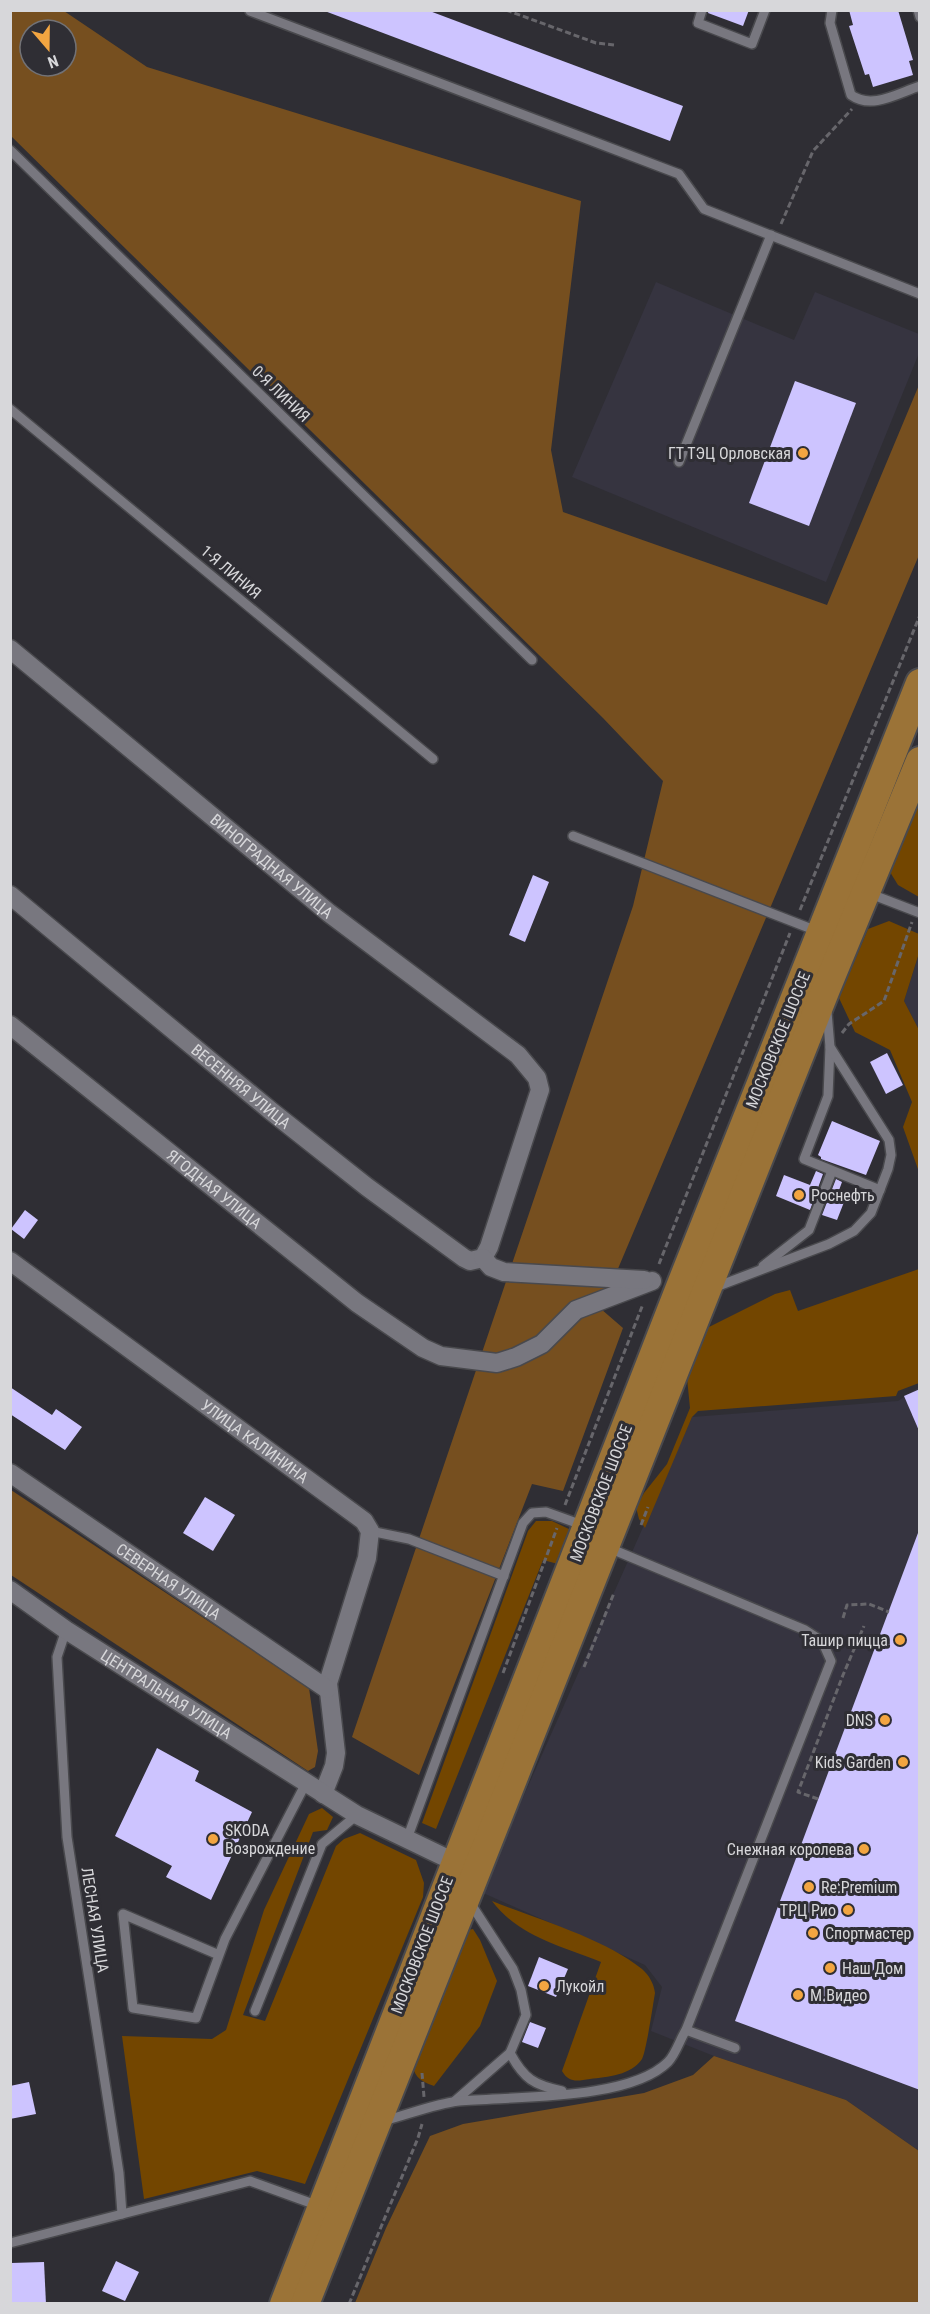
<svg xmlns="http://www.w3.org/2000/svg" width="930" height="2314" viewBox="0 0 930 2314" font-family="'Roboto Condensed',sans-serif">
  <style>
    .built { fill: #363440 }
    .green { fill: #734600 }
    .forest { fill: #764f1f; fill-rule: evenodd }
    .building { fill: #cdc4ff }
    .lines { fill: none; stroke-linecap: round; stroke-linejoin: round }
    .service-casing { stroke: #49494d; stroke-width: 12 }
    .minor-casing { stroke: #49494d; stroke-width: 21 }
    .primary-casing { stroke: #49494d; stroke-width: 32 }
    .path { stroke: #67666b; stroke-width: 3; stroke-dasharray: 6 3; stroke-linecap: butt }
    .service { stroke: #78777f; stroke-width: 9 }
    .minor { stroke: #78777f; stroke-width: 18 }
    .primary { stroke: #9b7337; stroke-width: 28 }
    .poi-dot { fill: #f2a541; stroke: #2f2e34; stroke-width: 2 }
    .labels { text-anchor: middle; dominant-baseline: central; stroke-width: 6; stroke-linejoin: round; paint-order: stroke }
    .street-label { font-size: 16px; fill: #d7d7da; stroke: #2f2e34 }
    .poi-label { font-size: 16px; fill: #d7d7da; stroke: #2f2e34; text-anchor: start }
  </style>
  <rect width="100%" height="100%" fill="#2f2e34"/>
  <g class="built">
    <polygon points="656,282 794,340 815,292 919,334 919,353 826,582 572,477"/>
    <polygon points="919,954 919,1030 904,1001"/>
    <polygon points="919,1387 919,2151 846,2100 714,2056 651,2031 662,1987 645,1965 481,1892 692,1417 898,1401"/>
  </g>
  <g class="green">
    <polygon points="919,800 920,897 919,897 898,885 890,872"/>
    <polygon points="889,921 919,934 919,953 904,1001 919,1030 919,1172 903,1127 912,1102 890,1050 855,1032 839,998 868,929"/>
    <polygon points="919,1269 919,1383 898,1391 896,1396 698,1411 692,1417 645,1528 639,1519 636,1507 644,1493 667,1464 690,1408 687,1378 701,1331 775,1294 790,1290 798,1311"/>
    <polygon points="536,1521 552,1521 571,1530 558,1564 543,1560 436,1829 422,1823 528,1531"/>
    <polygon points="322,1808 333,1817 327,1830 313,1832 243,2015 265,2021 336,1846 344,1839 360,1833 416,1860 424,1883 423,1897 305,2184 257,2171 144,2199 122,2036 212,2039 226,2030 264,1910 309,1814"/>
    <path d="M492 1901C537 1919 606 1939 642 1969 649 1975 654 1984 655 1993 653 2005 646 2052 642 2059 632 2075 607 2077 590 2079 577 2081 569 2083 562 2071L601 1962C562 1946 519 1937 492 1901Z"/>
    <path d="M473 1929 480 1940 497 1981 480 2026 434 2086C420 2081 414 2077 412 2062L464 1931Z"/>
  </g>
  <g class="forest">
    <path d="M10 11H64L147 67 581 201 551 450 563 512 827 605 919 385V555L601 1309 623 1328 563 1491 532 1484 419 1775 352 1737 633 906 663 781 603 718 11 136ZM30 30H66V66H30Z"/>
    <polygon points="11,1490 309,1688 318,1751 315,1767 308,1771 11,1575"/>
    <polygon points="714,2056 846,2100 919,2151 919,2303 355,2303 386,2228 430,2136 463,2124 644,2093 693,2075"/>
  </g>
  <g class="building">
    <polygon points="322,10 427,10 683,106 670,141"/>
    <polygon points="709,10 749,10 743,26 708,13"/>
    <polygon points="849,10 898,10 913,60 909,61 913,75 873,87 869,74 865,75 849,26 853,25"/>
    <polygon points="795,381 856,403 809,526 749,503"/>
    <polygon points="533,875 549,882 525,942 509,935"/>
    <polygon points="887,1053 903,1085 886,1094 870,1062"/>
    <polygon points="832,1121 880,1141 866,1175 821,1159 821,1157 818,1155"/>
    <polygon points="816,1171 823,1174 810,1210 776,1196 784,1175 810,1185"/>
    <polygon points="836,1179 842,1182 838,1193 846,1197 837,1220 822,1215"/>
    <polygon points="25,1210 38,1220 24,1239 11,1229"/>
    <polygon points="10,1387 52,1415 56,1409 82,1427 65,1450 10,1414"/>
    <polygon points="920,1389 920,1433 904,1396"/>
    <polygon points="205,1497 235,1515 213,1551 183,1533"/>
    <polygon points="918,1533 920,1534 920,2090 735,2021"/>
    <polygon points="157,1748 199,1771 195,1781 252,1812 211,1900 166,1877 172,1866 115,1836"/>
    <polygon points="539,1957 568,1969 556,1997 528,1986"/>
    <polygon points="530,2022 546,2028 538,2048 522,2042"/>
    <polygon points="29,2082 36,2114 10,2119 10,2086"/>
    <polygon points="116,2261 139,2272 125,2301 102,2291"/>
    <polygon points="44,2262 46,2304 12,2304 11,2263"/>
  </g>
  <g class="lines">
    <defs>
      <g id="service">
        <polyline points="702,10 698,23 752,44 765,10"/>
        <path d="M832 10 830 23 851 95C872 110 898 93 920 86"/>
        <polyline points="918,10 920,17"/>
        <polyline points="250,11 679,174 704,209 920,294"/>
        <polyline points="10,150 532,660"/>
        <polyline points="10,409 433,759"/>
        <polyline points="679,462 771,235"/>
        <polyline points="573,836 817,931"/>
        <polyline points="868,893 920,913"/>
        <polyline points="830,1047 828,1096 804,1159 880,1190"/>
        <polyline points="763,1266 809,1230 832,1171"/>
        <polyline points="713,1288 829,1244 854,1231 871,1213 888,1169 891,1155 889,1140 830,1047 827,1012"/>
        <polyline points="370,1531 409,1539 504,1576"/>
        <polyline points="66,1630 57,1657 67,1837 119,2173 122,2214"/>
        <polyline points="407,1839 523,1523 532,1513 546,1512 585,1526"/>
        <polyline points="219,1955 123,1914 133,2008 196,2018 225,1939 306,1783"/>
        <polyline points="255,2011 322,1844 357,1815"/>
        <polyline points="686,2030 735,2048"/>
        <path d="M510 2053C524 2079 534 2085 562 2091"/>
        <polyline points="455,2101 510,2053 526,2015 521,1990 513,1969 469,1901"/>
        <path d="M383 2121C407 2115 434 2104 459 2101 512 2096 629 2101 668 2062 676 2054 680 2039 686 2030L831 1661 822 1641 805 1630 609 1548"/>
        <polyline points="10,2243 250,2181 319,2206"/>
      </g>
      <g id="minor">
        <path id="s1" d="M10 649 329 913 518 1055 537 1078 540 1090 537 1099 489 1247 483 1258"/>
        <path id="s2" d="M10 895 271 1111 367 1187 464 1258 470 1261 483 1258"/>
        <path id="s3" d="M10 1025 357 1303 423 1348 441 1356 497 1363 516 1357 542 1344 576 1310 652 1281"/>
        <polyline points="483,1258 491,1267 504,1272 644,1280"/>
        <path id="s4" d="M10 1261 364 1521 370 1531 367 1558 328 1683 336 1753 334 1766 323 1794"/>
        <path id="s5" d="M10 1473 327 1689"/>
        <path id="s6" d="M10 1590 66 1630 357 1815 465 1867"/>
      </g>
      <g id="primary">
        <polyline points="284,2304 680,1287 920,683"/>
        <polyline points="305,2304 826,989 920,761"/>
      </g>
    </defs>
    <use href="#service" class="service-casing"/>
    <use href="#minor" class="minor-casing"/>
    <use href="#primary" class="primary-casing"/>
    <g class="path">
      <polyline points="506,10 596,43 614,45"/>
      <polyline points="781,224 813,151 852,109"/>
      <polyline points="800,910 920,615"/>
      <polyline points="842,1033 849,1024 884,1001 912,922"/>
      <polyline points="659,1264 790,933"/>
      <polyline points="565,1505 643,1304"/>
      <polyline points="641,1525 648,1507"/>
      <polyline points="843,1618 847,1605 869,1604 889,1612"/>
      <polyline points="584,1667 614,1593"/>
      <polyline points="503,1673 557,1528"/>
      <polyline points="818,1799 798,1792 843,1675 864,1626"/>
      <polyline points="422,2073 424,2097"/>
      <polyline points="349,2304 418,2138 422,2124"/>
    </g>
    <use href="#service" class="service"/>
    <use href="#minor" class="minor"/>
    <use href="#primary" class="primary"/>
  </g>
  <g class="poi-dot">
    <circle cx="803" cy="453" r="6"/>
    <circle cx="799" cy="1195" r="6"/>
    <circle cx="900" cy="1640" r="6"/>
    <circle cx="885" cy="1720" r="6"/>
    <circle cx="903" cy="1762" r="6"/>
    <circle cx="213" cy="1839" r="6"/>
    <circle cx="864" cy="1849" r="6"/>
    <circle cx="809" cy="1887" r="6"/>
    <circle cx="848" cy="1910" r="6"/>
    <circle cx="813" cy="1933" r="6"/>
    <circle cx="830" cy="1968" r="6"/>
    <circle cx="544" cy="1986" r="6"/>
    <circle cx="798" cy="1995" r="6"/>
  </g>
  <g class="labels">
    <g class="street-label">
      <text transform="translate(281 394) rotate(44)">0-Я ЛИНИЯ</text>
      <text transform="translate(231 572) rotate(40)">1-Я ЛИНИЯ</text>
      <text stroke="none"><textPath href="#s1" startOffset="340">ВИНОГРАДНАЯ УЛИЦА</textPath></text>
      <text transform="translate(778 1040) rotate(-68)">МОСКОВСКОЕ ШОССЕ</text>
      <text stroke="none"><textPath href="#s2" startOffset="300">ВЕСЕННЯЯ УЛИЦА</textPath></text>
      <text stroke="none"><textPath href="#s3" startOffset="262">ЯГОДНАЯ УЛИЦА</textPath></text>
      <text stroke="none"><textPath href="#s4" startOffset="304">УЛИЦА КАЛИНИНА</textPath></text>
      <text transform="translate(601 1493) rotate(-69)">МОСКОВСКОЕ ШОССЕ</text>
      <text stroke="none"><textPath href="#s5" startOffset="192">СЕВЕРНАЯ УЛИЦА</textPath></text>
      <text stroke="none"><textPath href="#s6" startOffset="188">ЦЕНТРАЛЬНАЯ УЛИЦА</textPath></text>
      <text transform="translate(95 1920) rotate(81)">ЛЕСНАЯ УЛИЦА</text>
      <text transform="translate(422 1945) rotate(-69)">МОСКОВСКОЕ ШОССЕ</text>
    </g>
    <g class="poi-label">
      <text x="791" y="453" text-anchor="end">ГТ ТЭЦ Орловская</text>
      <text x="811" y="1195">Роснефть</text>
      <text x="888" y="1640" text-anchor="end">Ташир пицца</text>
      <text x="873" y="1720" text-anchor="end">DNS</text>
      <text x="891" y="1762" text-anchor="end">Kids Garden</text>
      <text x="225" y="1830">SKODA<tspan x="225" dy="18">Возрождение</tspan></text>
      <text x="852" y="1849" text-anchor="end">Снежная королева</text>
      <text x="821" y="1887">Re:Premium</text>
      <text x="836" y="1910" text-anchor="end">ТРЦ Рио</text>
      <text x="825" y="1933">Спортмастер</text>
      <text x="842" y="1968">Наш Дом</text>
      <text x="556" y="1986">Лукойл</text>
      <text x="810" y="1995">М.Видео</text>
    </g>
  </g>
  <rect width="930" height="2314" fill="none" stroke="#d7d7da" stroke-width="24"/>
  <g transform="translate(48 48) rotate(160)"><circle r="28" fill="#2f2e34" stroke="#727276" stroke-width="1.5"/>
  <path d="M0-4.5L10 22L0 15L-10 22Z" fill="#f2a541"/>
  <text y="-9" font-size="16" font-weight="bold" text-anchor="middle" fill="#d7d7da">N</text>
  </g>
</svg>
